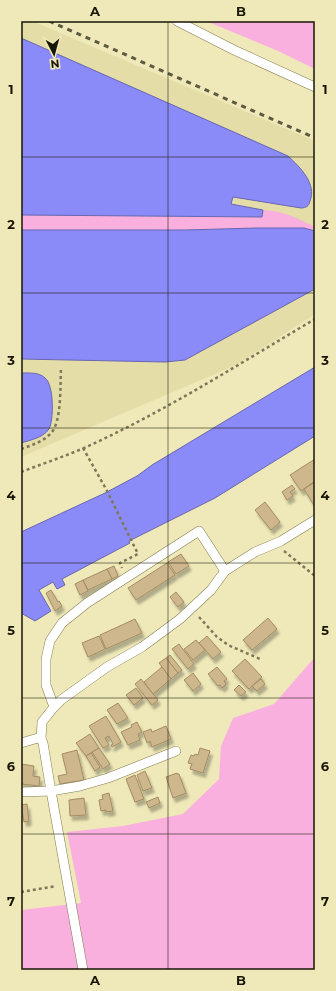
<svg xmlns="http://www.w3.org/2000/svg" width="336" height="991" viewBox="0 0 336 991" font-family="Montserrat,sans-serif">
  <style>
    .built { fill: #e4dda7 }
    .green { fill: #f9b0de }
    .water { fill: #8a8af9; stroke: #6867b0 }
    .building { fill: #ceb68d; stroke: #a38c64; filter: url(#shadow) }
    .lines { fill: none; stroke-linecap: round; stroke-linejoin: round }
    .lane-casing { stroke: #837c51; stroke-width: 10 }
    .path { stroke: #7c7859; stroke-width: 2.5; stroke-dasharray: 3 3; stroke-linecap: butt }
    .lane { stroke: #fff; stroke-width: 9 }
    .rail { stroke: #5d5a3f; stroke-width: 3; stroke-dasharray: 5 5; stroke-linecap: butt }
    .grid { fill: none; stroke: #181605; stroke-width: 1; stroke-opacity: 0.55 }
    .neatline { fill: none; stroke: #181605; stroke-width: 1.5 }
    .grid-label { font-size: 13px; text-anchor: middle; font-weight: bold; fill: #181605 }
  </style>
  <defs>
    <filter id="shadow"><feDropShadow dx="2.5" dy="4.5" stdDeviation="1" flood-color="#0004"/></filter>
  </defs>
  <rect width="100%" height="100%" fill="#efe9b9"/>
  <polygon class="built" points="21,21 32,21 315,141 315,314 236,365 21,457"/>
  <g class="green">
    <polygon points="206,21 315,21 315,69 278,51"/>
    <path d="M263 210C281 210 299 219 315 227V231L304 228 185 230H21V215L262 217Z"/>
    <polygon points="315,657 315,970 21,970 21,910 81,903 67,832 123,826 183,814 219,779 221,746 233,718 274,704"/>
  </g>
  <g class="water">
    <path d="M21 38 288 156C300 167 317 184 310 201 309 206 306 208 301 208L233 197 231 204 263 210 262 217 21 215Z"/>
    <polygon points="256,228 304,228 315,231 315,289 185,360 165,362 21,359 21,230 185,230"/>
    <polygon points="315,367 315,436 215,498 129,541 130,543 62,579 65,585 57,589 53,582 39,590 51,611 35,621 21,613 21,532 105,493 137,476 152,465"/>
    <path d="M21 373C29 373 39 372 45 378 54 384 54 420 49 429 43 438 30 440 21 443Z"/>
  </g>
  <g class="building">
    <polygon points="315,459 315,481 301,491 290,475"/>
    <polygon points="315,482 315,507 304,489"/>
    <polygon points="292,485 295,489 290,492 293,496 287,500 282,492"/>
    <polygon points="265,502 280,522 271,530 255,510"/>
    <polygon points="181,554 189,566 176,574 168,562"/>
    <polygon points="167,563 175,575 136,600 128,588"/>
    <polygon points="114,566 118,576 112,579 107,569"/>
    <polygon points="107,569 112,579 88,590 83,580"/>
    <polygon points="83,580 88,591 80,595 75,584"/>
    <polygon points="51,590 58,602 59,601 62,606 55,611 46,593"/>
    <polygon points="176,592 184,602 178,607 170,597"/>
    <polygon points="268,618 277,629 252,650 243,640"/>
    <polygon points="135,619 142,633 106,649 100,635"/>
    <polygon points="99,636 105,649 88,657 82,643"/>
    <polygon points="207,636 221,652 213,659 199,643"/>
    <polygon points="196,640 205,650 193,660 184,649"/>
    <polygon points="179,644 194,664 188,669 172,649"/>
    <polygon points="170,655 182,670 178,673 166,658"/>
    <polygon points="166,658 178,673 171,679 159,663"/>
    <polygon points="245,659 262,677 249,689 232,671"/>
    <polygon points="162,667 171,679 153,694 144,682"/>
    <polygon points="217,667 227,679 224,681 226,684 222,688 220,685 218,686 208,674"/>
    <polygon points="193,673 201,684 193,691 184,680"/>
    <polygon points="141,679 158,700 152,705 135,684"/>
    <polygon points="261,679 265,684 257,691 252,686"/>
    <polygon points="239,685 246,692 241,696 234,690"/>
    <polygon points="136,688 143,698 134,705 126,695"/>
    <polygon points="118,703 128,718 117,724 107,710"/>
    <polygon points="106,716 121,742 112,747 111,745 113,744 109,736 105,738 109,745 103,748 89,726"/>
    <polygon points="137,722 142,732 138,734 140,740 128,745 121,732 132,727 131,725"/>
    <polygon points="166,726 171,739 152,747 150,741 147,743 143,732 151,729 152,732"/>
    <polygon points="90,734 99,748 86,756 76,743"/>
    <polygon points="99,748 110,764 103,769 92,752"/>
    <polygon points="200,748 210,751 203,773 190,769 192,764 188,763 191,755 194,756 195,754 198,755"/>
    <polygon points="77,750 84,780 60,784 58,776 67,774 62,754"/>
    <polygon points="91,753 100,767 95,771 86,756"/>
    <polygon points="21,764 34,766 33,776 40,777 39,786 21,784"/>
    <polygon points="145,771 152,788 143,791 137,775"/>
    <polygon points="177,773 177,774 179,774 186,793 173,798 166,777"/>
    <polygon points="135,775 144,799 135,802 126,779"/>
    <polygon points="109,793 113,811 106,812 106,810 101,811 99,800 103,799 102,795"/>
    <polygon points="158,797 160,803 149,808 146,802"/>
    <polygon points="84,798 86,815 70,816 69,800"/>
    <polygon points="27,804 29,821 24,822 21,805"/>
  </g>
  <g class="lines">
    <defs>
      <g id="lane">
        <polyline points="177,21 234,50 315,87"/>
        <polyline points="54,707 61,700 107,667 142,647 180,619 211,590 225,571 255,552 281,541 315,520"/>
        <polyline points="41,739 42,722 54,707 46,685 46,659 50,641 62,623 87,603 199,531 225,571"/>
        <polyline points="21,743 38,738 41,739 43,743 51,791 80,786 108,778 176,751"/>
        <polyline points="21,792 51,791 83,970"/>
      </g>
    </defs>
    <use href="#lane" class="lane-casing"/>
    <g class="path">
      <polyline points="83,448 106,489 138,554 120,563 122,568"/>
      <path d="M21 449C32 445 43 442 51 433 62 422 60 384 61 369"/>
      <path d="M21 472C42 464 63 457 84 448 164 412 239 364 315 319"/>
      <polyline points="284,551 315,576"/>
      <polyline points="199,617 217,637 228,645 260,659"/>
      <polyline points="21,892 56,886"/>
    </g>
    <use href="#lane" class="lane"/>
    <polyline class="rail" points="49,21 315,138"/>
  </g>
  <path class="grid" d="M168 21V970M21 157H315M21 293H315M21 428H315M21 563H315M21 698H315M21 834H315"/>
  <rect width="336" height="991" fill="none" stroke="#efe9b9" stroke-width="44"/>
  <g transform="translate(54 54) rotate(174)" stroke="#efe9b9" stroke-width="3" paint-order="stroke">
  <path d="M0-3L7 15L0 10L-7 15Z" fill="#181605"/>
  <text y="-6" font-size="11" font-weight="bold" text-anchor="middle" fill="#181605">N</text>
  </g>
  <rect x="22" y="22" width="292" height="947" class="neatline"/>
  <g class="grid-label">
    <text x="95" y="16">A</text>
    <text x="241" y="16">B</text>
    <text x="11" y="94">1</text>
    <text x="325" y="94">1</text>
    <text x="11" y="229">2</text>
    <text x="325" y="229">2</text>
    <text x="11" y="365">3</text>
    <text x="325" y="365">3</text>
    <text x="11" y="500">4</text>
    <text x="325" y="500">4</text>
    <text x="11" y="635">5</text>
    <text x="325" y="635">5</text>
    <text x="11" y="771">6</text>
    <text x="325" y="771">6</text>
    <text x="11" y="906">7</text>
    <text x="325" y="906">7</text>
    <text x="95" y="985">A</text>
    <text x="241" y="985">B</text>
  </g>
</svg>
